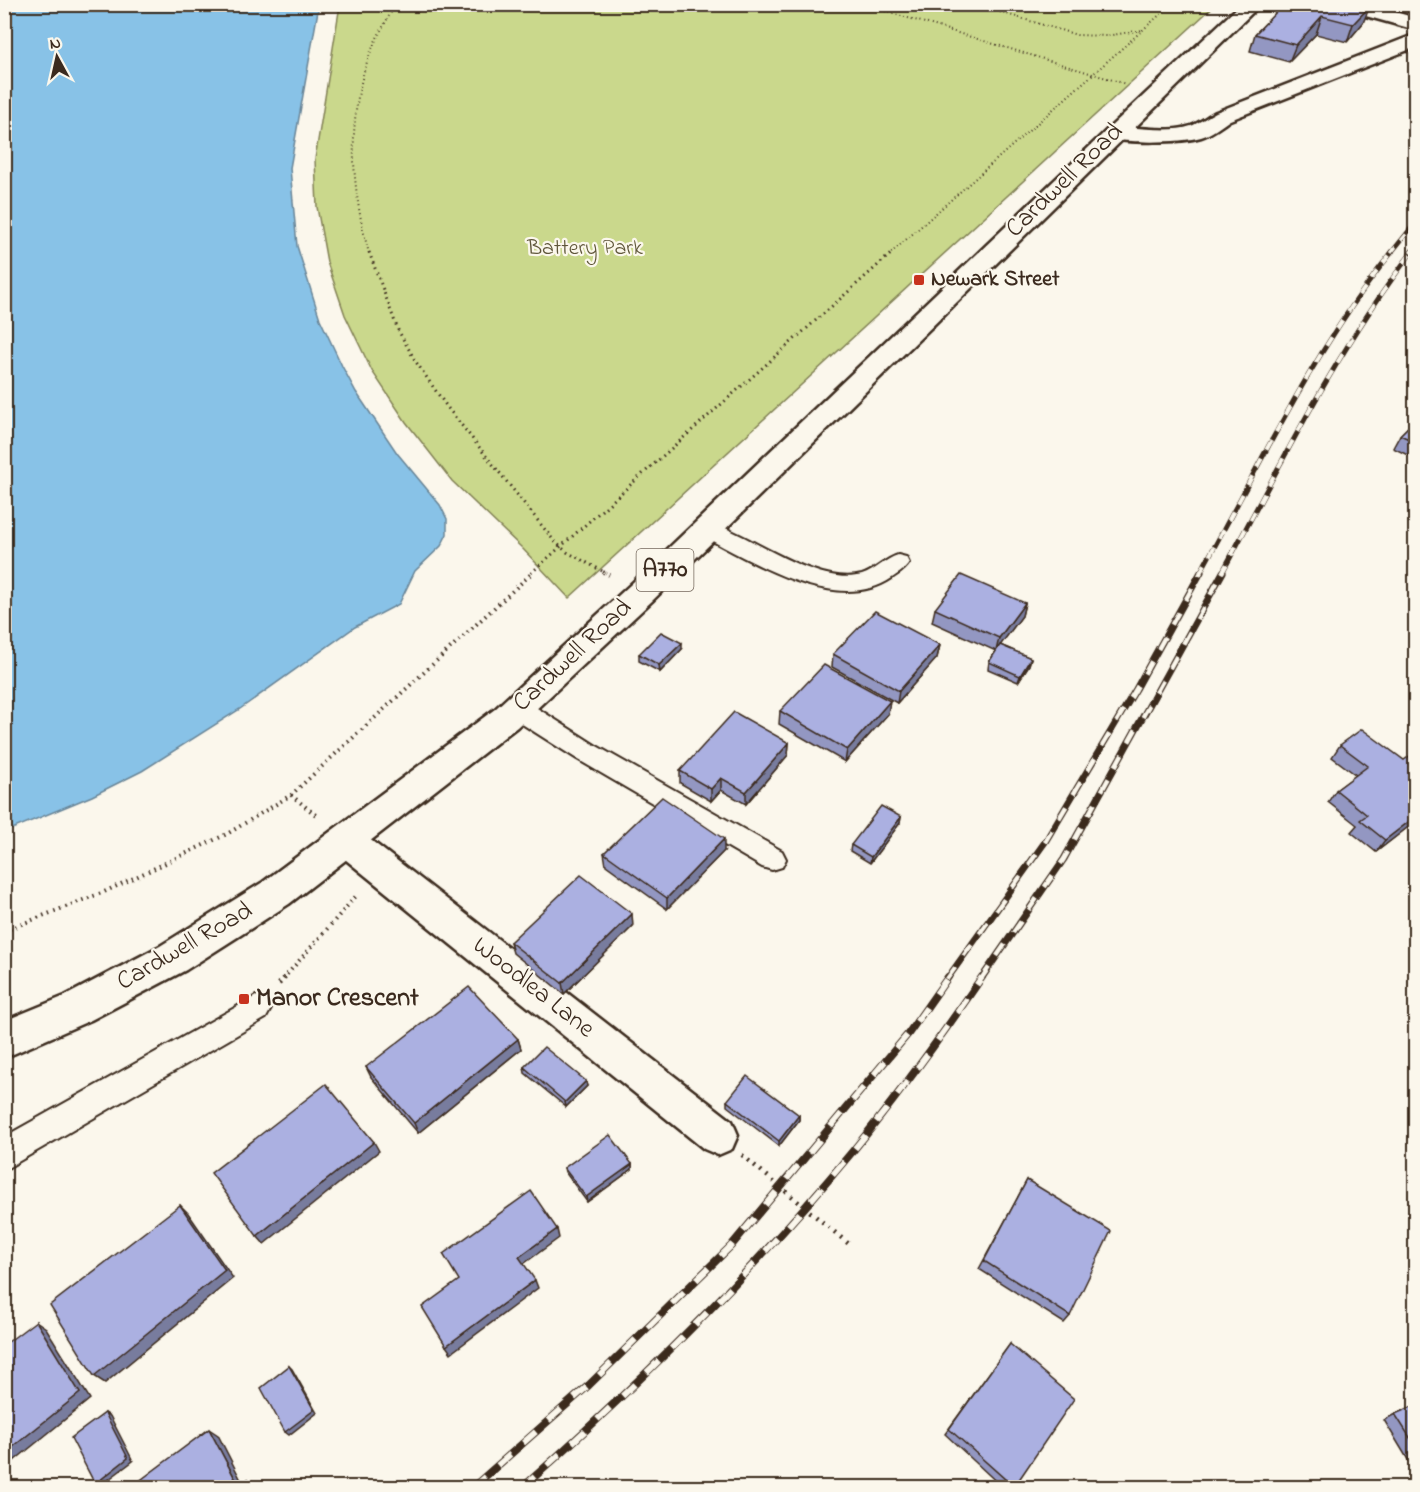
<svg xmlns="http://www.w3.org/2000/svg" width="1420" height="1492" viewBox="0 0 1420 1492" font-family="'Indie Flower',sans-serif">
  <style>
    .green { fill: #cad88c; stroke: #828155; stroke-width: 1.5 }
    .water { fill: #88c2e7; stroke: #698597; stroke-width: 1.5 }
    .lines { fill: none; stroke-linecap: round; stroke-linejoin: round }
    .lane-casing { stroke: #3b2a1e; stroke-width: 4 }
    .street-casing { stroke: #3b2a1e; stroke-width: 5 }
    .primary-casing { stroke: #3b2a1e; stroke-width: 5 }
    .path-far3 { stroke: #3b2a1e; stroke-width: 2; stroke-dasharray: 1 3; stroke-linecap: butt }
    .path-far2 { stroke: #3b2a1e; stroke-width: 3; stroke-dasharray: 1.5 4; stroke-linecap: butt }
    .path-far1 { stroke: #3b2a1e; stroke-width: 4; stroke-dasharray: 1.5 4.5; stroke-linecap: butt }
    .path { stroke: #3b2a1e; stroke-width: 4.5; stroke-dasharray: 2 6; stroke-linecap: butt }
    .lane { fill: #fbf7ec; fill-rule: evenodd }
    .street { fill: #fbf7ec; fill-rule: evenodd }
    .primary { fill: #fbf7ec; fill-rule: evenodd }
    .rail-far3-casing { stroke: #3b2a1e; stroke-width: 4.5 }
    .rail-far2-casing { stroke: #3b2a1e; stroke-width: 5 }
    .rail-far1-casing { stroke: #3b2a1e; stroke-width: 7 }
    .rail-casing { stroke: #3b2a1e; stroke-width: 8 }
    .rail-far3 { stroke: #fbf7ec; stroke-width: 3; stroke-dasharray: 8; stroke-linecap: butt }
    .rail-far2 { stroke: #fbf7ec; stroke-width: 4; stroke-dasharray: 10; stroke-linecap: butt }
    .rail-far1 { stroke: #fbf7ec; stroke-width: 4.5; stroke-dasharray: 14; stroke-linecap: butt }
    .rail { stroke: #fbf7ec; stroke-width: 6; stroke-dasharray: 17; stroke-linecap: butt }
    .path-bridge { stroke: #3b2a1e; stroke-width: 4.5; stroke-dasharray: 2 6; stroke-linecap: butt }
    .wall { fill: #9397c2; stroke: #3b2a1e; stroke-width: 1.5 }
    .shaded-wall { fill: #787b9e; stroke: #3b2a1e; stroke-width: 1.5 }
    .building { fill: #abb0e1; stroke: #3b2a1e; stroke-width: 1.5 }
    .poi-dot { fill: #c8321e; stroke: #fbf7ec; stroke-width: 2 }
    .labels { text-anchor: middle; dominant-baseline: central; stroke-width: 4.5; stroke-linejoin: round; paint-order: stroke }
    .far-park-label { font-size: 22px; fill: #5f563a; stroke: #fbf7ec }
    .far-poi-label { font-size: 22px; font-weight: bold; fill: #3b2a1e; stroke: #fbf7ec; text-anchor: start }
    .shield { fill: #fbf7ec; stroke: #75685c; stroke-width: 1.5 }
    .shield-label { font-size: 24px; font-weight: bold; fill: #3b2a1e }
    .street-label { font-size: 26px; fill: #3b2a1e; stroke: #fbf7ec }
    .poi-label { font-size: 26px; font-weight: bold; fill: #3b2a1e; stroke: #fbf7ec; text-anchor: start }
  </style>
  <rect width="100%" height="100%" fill="#fbf7ec"/>
  <filter id="ink" filterUnits="userSpaceOnUse"><feTurbulence type="fractalNoise" baseFrequency=".0167" numOctaves="2"/><feDisplacementMap in="SourceGraphic" scale="12" xChannelSelector="R" yChannelSelector="G"/><feConvolveMatrix kernelMatrix="1 2 1 2 8 2 1 2 1" color-interpolation-filters="sRGB"/></filter>
  <g filter="url(#ink)">
    <polygon class="green" points="340,5 340,4 1215,5 569,598 522,548 452,481 406,422 372,371 345,315 327,262 317,207 315,159"/>
    <polygon class="water" points="5,4 319,5 290,168 297,246 320,319 342,366 356,392 397,453 440,505 447,519 447,534 441,546 415,571 399,604 355,627 240,709 142,771 92,796 5,832"/>
    <g class="lines">
      <defs>
        <g id="lane">
          <path d="M707 521C750 534 816 587 862 575 875 571 885 559 898 555L906 557 909 563C905 570 899 573 892 578 836 616 752 561 699 534L696 529 699 524Z"/>
          <polygon points="517,698 526,701 595,745 782,851 786,859 782,867 772,870 762,867 577,759 508,715 505,708 508,701"/>
          <polygon points="256,996 266,1000 271,1009 266,1018 4,1170 4,1137"/>
        </g>
        <g id="street">
          <polygon points="1335,4 1367,4 1416,18 1416,30 1337,8"/>
          <path d="M1416 34V47L1230 120C1221 126 1211 134 1201 137 1182 143 1126 143 1107 138L1103 134 1107 130C1133 123 1164 135 1191 126 1199 123 1208 116 1216 112Z"/>
          <polygon points="347,826 359,831 732,1121 738,1135 732,1149 718,1155 704,1149 335,851 330,841 335,831"/>
        </g>
        <polygon id="primary" points="1241,4 1261,4 652,601 517,727 289,904 186,970 91,1020 4,1058 4,1021 65,996 160,946 263,882 495,709 630,585 1107,130"/>
      </defs>
      <use href="#lane" class="lane-casing"/>
      <use href="#street" class="street-casing"/>
      <use href="#primary" class="primary-casing"/>
      <g class="path-far3">
        <polyline points="862,4 1126,84"/>
        <polyline points="973,4 1077,35 1106,36 1143,30"/>
        <path d="M369 253C350 186 345 105 376 40 382 28 389 16 396 4"/>
        <polyline points="891,253 1172,4"/>
      </g>
      <g class="path-far2">
        <polyline points="369,252 398,330 416,362 447,407 555,542 567,552 606,573"/>
        <polyline points="531,573 893,252"/>
      </g>
      <g class="path-far1">
        <polyline points="603,572 609,575"/>
        <polyline points="291,795 317,816"/>
        <polyline points="4,931 104,892 227,834 291,795 533,572"/>
        <polyline points="283,979 357,895"/>
      </g>
      <polyline class="path" points="279,984 285,977"/>
      <use href="#lane" class="lane"/>
      <use href="#street" class="street"/>
      <use href="#primary" class="primary"/>
      <defs>
        <g id="rail-far3">
          <polyline points="1391,253 1416,222"/>
          <polyline points="1410,253 1416,246"/>
        </g>
        <g id="rail-far2">
          <path d="M1200 573C1260 465 1314 349 1392 252"/>
          <path d="M1222 573C1281 464 1336 351 1412 252"/>
        </g>
        <g id="rail-far1">
          <polyline points="947,979 1045,842 1136,689 1201,572"/>
          <polyline points="981,979 1064,859 1223,572"/>
        </g>
        <g id="rail">
          <polyline points="472,1488 589,1385 731,1246 908,1034 948,977"/>
          <path d="M522 1488C639 1384 752 1273 852 1152 898 1096 941 1037 982 977"/>
        </g>
      </defs>
      <use href="#rail-far3" class="rail-far3-casing"/>
      <use href="#rail-far2" class="rail-far2-casing"/>
      <use href="#rail-far1" class="rail-far1-casing"/>
      <use href="#rail" class="rail-casing"/>
      <use href="#rail-far3" class="rail-far3"/>
      <use href="#rail-far2" class="rail-far2"/>
      <use href="#rail-far1" class="rail-far1"/>
      <use href="#rail" class="rail"/>
      <polyline class="path-bridge" points="742,1155 850,1245"/>
    </g>
    <g class="wall">
      <polygon points="1284,4 1363,23 1347,42 1316,34 1289,62 1250,51 1255,34"/>
      <polygon points="1416,419 1416,459 1393,448 1400,435"/>
      <polygon points="1025,603 1022,616 1000,645 1031,658 1029,665 1018,682 988,669 989,662 996,651 932,622 935,609"/>
      <polygon points="940,645 937,658 897,703 832,667 833,654"/>
      <polygon points="682,649 660,672 639,661 639,654"/>
      <polygon points="780,711 888,714 845,762 779,724"/>
      <polygon points="789,743 788,755 746,804 721,790 711,801 680,783 680,771"/>
      <polygon points="1340,745 1404,760 1416,758 1416,821 1376,852 1351,832 1357,825 1328,802 1336,790 1356,775 1332,757"/>
      <polygon points="901,817 900,823 870,863 850,851 851,845"/>
      <polygon points="724,851 667,909 606,865 604,853"/>
      <polygon points="633,926 564,994 513,953 510,942"/>
      <polygon points="518,1039 521,1049 418,1133 371,1077 366,1067"/>
      <polygon points="524,1067 587,1086 566,1107 525,1073"/>
      <polygon points="727,1101 799,1115 799,1120 779,1146 727,1106"/>
      <polygon points="632,1164 632,1169 587,1202 565,1172 564,1168"/>
      <polygon points="1027,1180 1070,1316 1064,1323 979,1269"/>
      <polygon points="1010,1344 1014,1487 1003,1488 945,1434"/>
      <polygon points="1416,1405 1416,1473 1384,1420 1395,1414"/>
    </g>
    <g class="shaded-wall">
      <polygon points="1370,6 1363,23 1347,42 1353,24"/>
      <polygon points="1322,16 1316,34 1289,62 1296,45"/>
      <polygon points="1025,603 1022,616 996,651 999,638"/>
      <polygon points="682,643 682,649 660,672 659,665"/>
      <polygon points="940,645 937,658 897,703 899,691"/>
      <polygon points="1031,658 1029,665 1018,682 1020,676"/>
      <polygon points="890,701 888,714 845,762 847,750"/>
      <polygon points="789,743 788,755 746,804 746,792"/>
      <polygon points="721,778 721,790 711,801 711,789"/>
      <polygon points="1416,816 1416,821 1376,852 1385,840"/>
      <polygon points="901,817 900,823 870,863 871,857"/>
      <polygon points="724,839 724,851 667,909 667,898"/>
      <polygon points="632,914 633,926 564,994 562,983"/>
      <polygon points="518,1039 521,1049 418,1133 414,1123"/>
      <polygon points="586,1081 587,1086 566,1107 565,1102"/>
      <polygon points="799,1115 799,1120 779,1146 779,1141"/>
      <polygon points="374,1142 379,1151 264,1244 257,1236"/>
      <polygon points="632,1164 632,1169 587,1202 586,1197"/>
      <polygon points="180,1205 188,1213 233,1278 105,1383 94,1376"/>
      <polygon points="557,1229 559,1238 522,1265 519,1257"/>
      <polygon points="535,1280 538,1288 451,1353 446,1346"/>
      <polygon points="36,1321 46,1328 90,1399 4,1469 4,1454"/>
      <polygon points="289,1366 292,1369 317,1413 289,1435 285,1432"/>
      <polygon points="105,1413 110,1416 133,1461 100,1486 95,1484"/>
      <polygon points="209,1429 218,1435 245,1488 239,1486"/>
      <polygon points="248,1479 256,1484 258,1488 253,1488"/>
    </g>
    <g class="building">
      <polygon points="1284,4 1364,4 1370,6 1353,24 1322,16 1296,45 1255,34"/>
      <polygon points="1416,419 1416,442 1400,435"/>
      <polygon points="961,575 1025,603 999,638 935,609"/>
      <polygon points="875,611 940,645 899,691 833,654"/>
      <polygon points="661,632 682,643 659,665 639,654"/>
      <polygon points="1000,645 1031,658 1020,676 989,662"/>
      <polygon points="824,665 890,701 847,750 780,711"/>
      <polygon points="734,712 789,743 746,792 721,778 711,789 680,771"/>
      <polygon points="1362,729 1404,760 1411,755 1416,758 1416,816 1385,840 1360,820 1367,815 1336,790 1368,766 1340,745"/>
      <polygon points="662,797 724,839 667,898 604,853"/>
      <polygon points="881,806 901,817 871,857 851,845"/>
      <polygon points="581,875 632,914 562,983 510,942"/>
      <polygon points="469,987 518,1039 414,1123 366,1067"/>
      <polygon points="544,1047 586,1081 565,1102 524,1067"/>
      <polygon points="747,1076 799,1115 779,1141 727,1101"/>
      <polygon points="326,1084 374,1142 257,1236 211,1173"/>
      <polygon points="610,1135 632,1164 586,1197 564,1168"/>
      <polygon points="1027,1180 1111,1231 1070,1316 984,1261"/>
      <polygon points="531,1191 557,1229 519,1257 535,1280 446,1346 422,1307 459,1280 443,1254"/>
      <polygon points="180,1205 225,1270 94,1376 50,1305"/>
      <polygon points="36,1321 80,1393 4,1454 4,1345"/>
      <polygon points="1010,1344 1074,1399 1014,1487 949,1429"/>
      <polygon points="289,1366 314,1410 285,1432 261,1388"/>
      <polygon points="1416,1405 1416,1447 1395,1414"/>
      <polygon points="105,1413 128,1458 95,1484 71,1438"/>
      <polygon points="209,1429 239,1486 248,1479 253,1488 130,1488"/>
    </g>
  </g>
  <g class="poi-dot">
    <rect x="913" y="274" width="12" height="12" rx="3"/>
    <rect x="238" y="993" width="12" height="12" rx="3"/>
  </g>
  <g class="labels">
    <g class="far-park-label">
      <text x="585" y="249">Battery Park</text>
    </g>
    <g class="far-poi-label">
      <text x="931" y="280">Newark Street</text>
    </g>
    <rect class="shield" x="636.5" y="549" width="57" height="42" rx="4.5"/>
    <g class="shield-label">
      <text x="665" y="570">A770</text>
    </g>
    <g class="street-label">
      <text transform="translate(1065 181) rotate(-44)">Cardwell Road</text>
      <text transform="translate(573 656) rotate(-43)">Cardwell Road</text>
      <text transform="translate(185 947) rotate(-30)">Cardwell Road</text>
      <text transform="translate(533 988) rotate(38)">Woodlea Lane</text>
    </g>
    <g class="poi-label">
      <text x="256" y="999">Manor Crescent</text>
    </g>
  </g>
  <rect width="1420" height="1492" fill="none" stroke="#fbf7ec" stroke-width="24"/>
  <rect x="12" y="12" width="1396" height="1468" fill="none" stroke="#3b2a1e" stroke-width="2" filter="url(#ink)"/>
  <g transform="translate(57 57) rotate(352)" stroke="#fbf7ec" stroke-width="4.5" paint-order="stroke">
  <path d="M0-4.5L10 22L0 15L-10 22Z" fill="#3b2a1e"/>
  <text y="-9" font-size="16" font-weight="bold" text-anchor="middle" fill="#3b2a1e">N</text>
  </g>
</svg>
